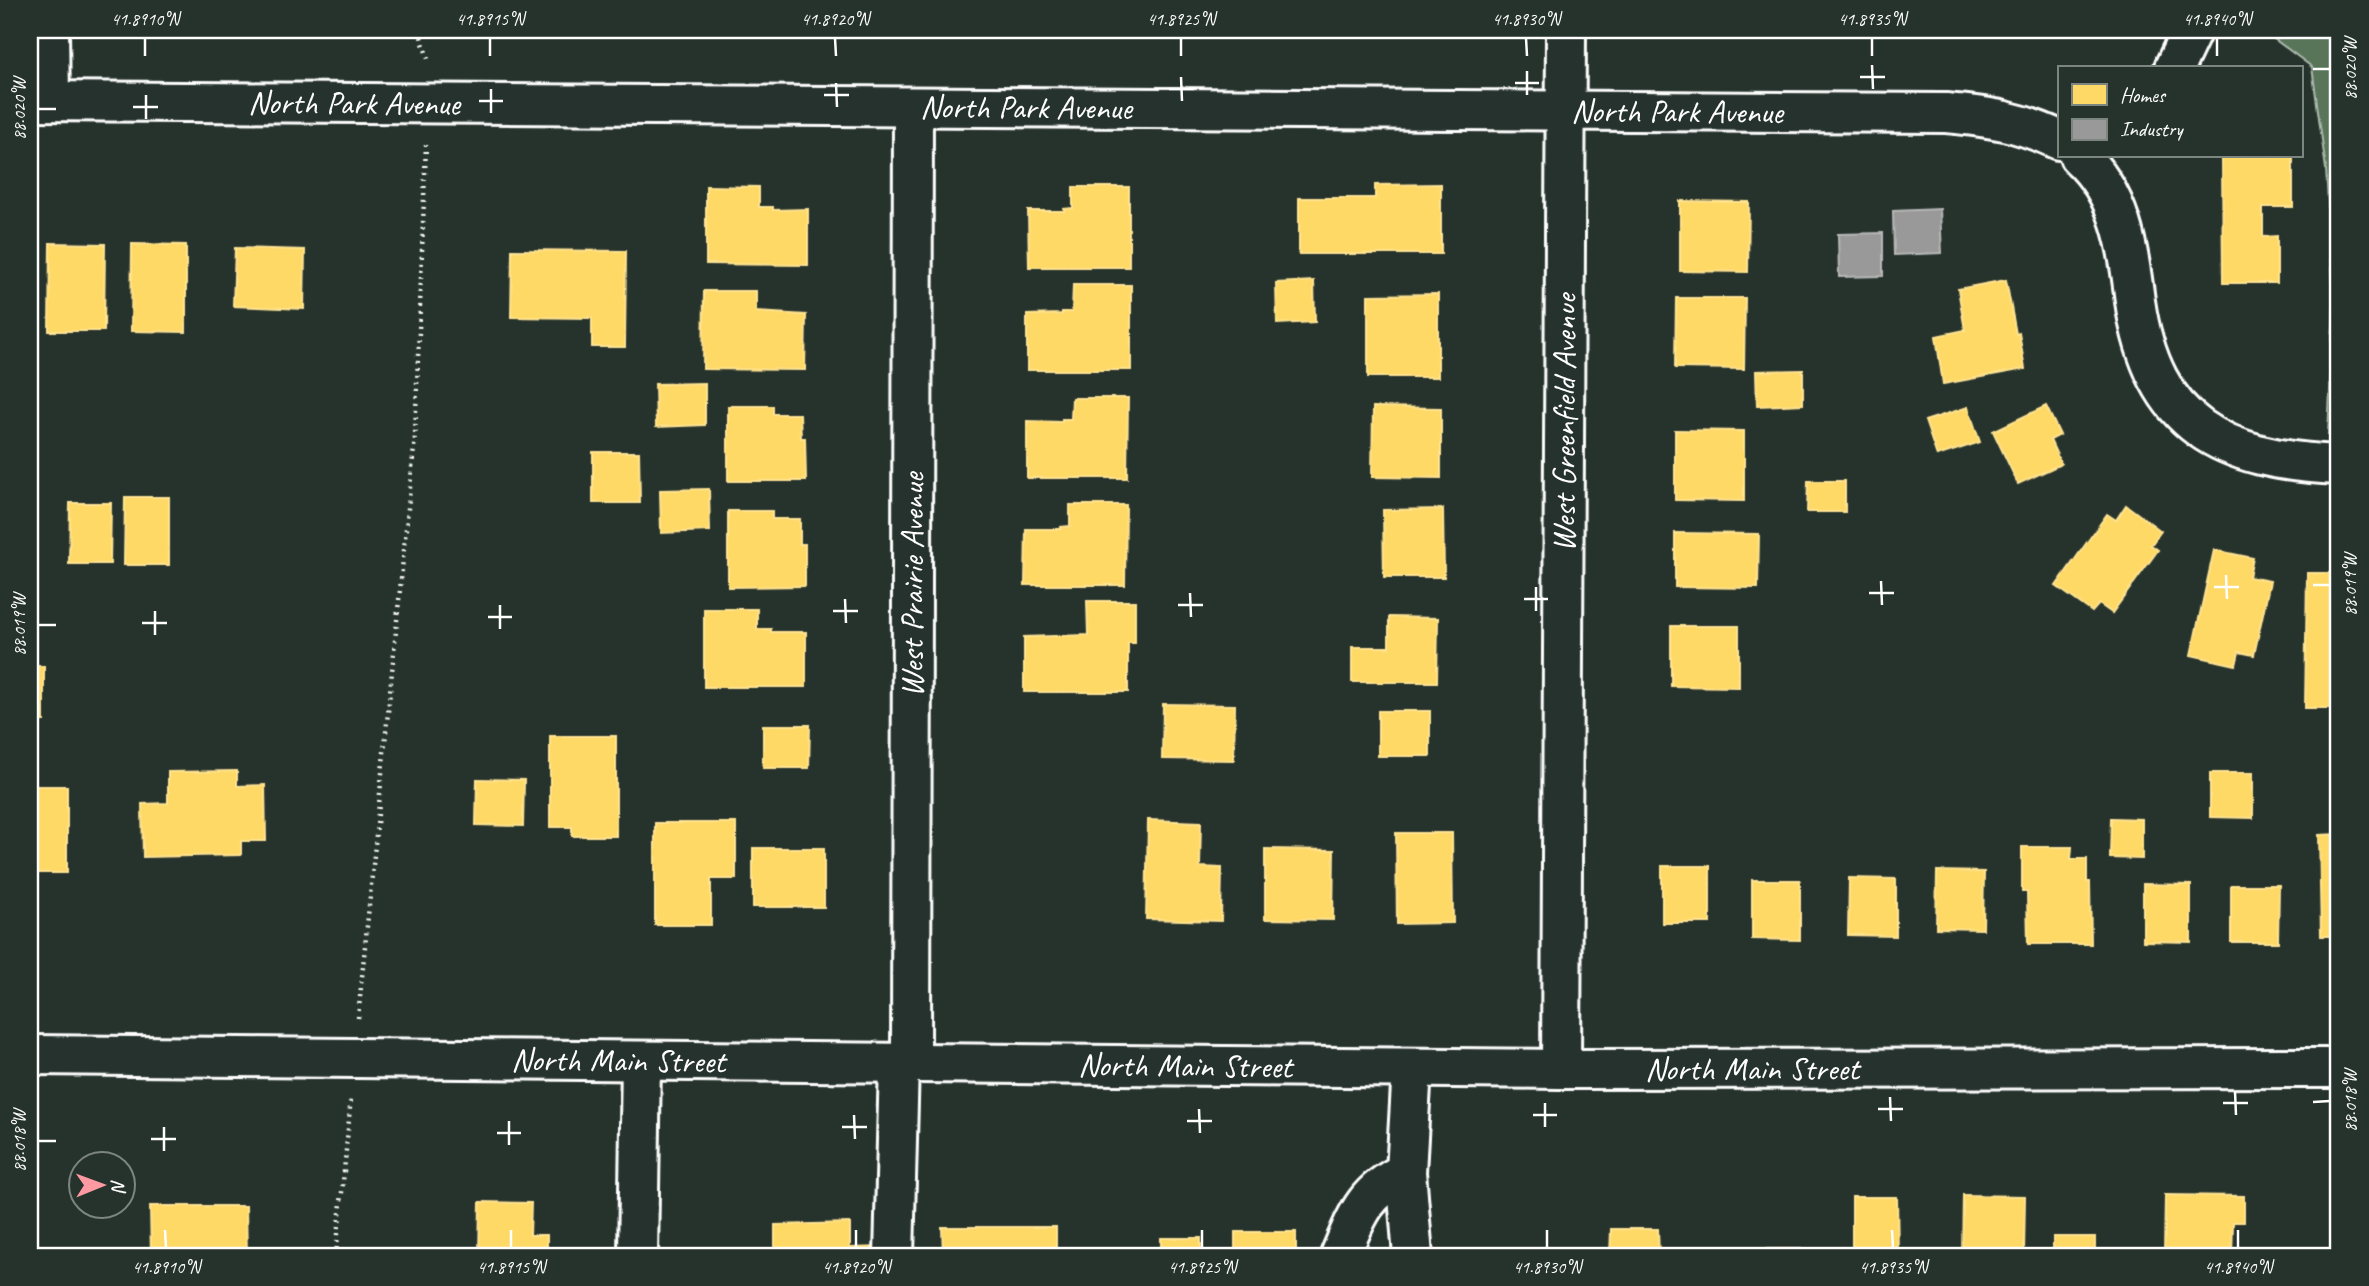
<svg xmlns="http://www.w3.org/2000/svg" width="2369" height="1286" viewBox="0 0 2369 1286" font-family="Caveat,sans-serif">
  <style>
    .green { fill: #59745a; stroke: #acbaac; stroke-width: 2 }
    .homes { fill: #ffd966; stroke: #ffe494; stroke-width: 2 }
    .industry { fill: #999; stroke: #b8b8b8; stroke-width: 2 }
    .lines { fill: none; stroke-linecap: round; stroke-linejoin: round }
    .minor-casing { stroke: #fff; stroke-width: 44 }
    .path { stroke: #fff; stroke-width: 4.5; stroke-dasharray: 2 5; stroke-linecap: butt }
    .minor { stroke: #26332d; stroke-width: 38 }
    .ticks { fill: none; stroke: #fff; stroke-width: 2.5 }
    .labels { text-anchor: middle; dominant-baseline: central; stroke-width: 7; stroke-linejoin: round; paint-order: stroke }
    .street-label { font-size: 33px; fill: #fff; stroke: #26332d }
    .neatline { fill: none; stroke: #fff; stroke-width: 2.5 }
    .ticks-label { font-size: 18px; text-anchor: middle; fill: #fff }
  </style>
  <rect width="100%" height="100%" fill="#26332d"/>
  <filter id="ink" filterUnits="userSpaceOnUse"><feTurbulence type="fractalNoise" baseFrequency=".0143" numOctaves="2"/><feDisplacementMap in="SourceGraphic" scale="14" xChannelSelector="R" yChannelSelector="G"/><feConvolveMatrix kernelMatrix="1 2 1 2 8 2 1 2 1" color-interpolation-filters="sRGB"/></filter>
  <g filter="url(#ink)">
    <polygon class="green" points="2262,30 2339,30 2339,435 2328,435 2334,302 2326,169 2312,67"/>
    <g class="homes">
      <polygon points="2222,156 2293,156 2293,207 2263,207 2263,237 2277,236 2277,283 2223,283"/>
      <polygon points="1441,184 1441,254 1299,254 1299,198 1375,198 1375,185"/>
      <polygon points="706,186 759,187 759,207 773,207 773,210 808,209 808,265 706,264"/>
      <polygon points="1073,187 1129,187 1129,267 1029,267 1028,211 1064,211 1064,209 1073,208"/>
      <polygon points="1680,201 1749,202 1748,272 1680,271"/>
      <polygon points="50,243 105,244 104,331 49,331"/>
      <polygon points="132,244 186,245 186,332 131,331"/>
      <polygon points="235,248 305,250 304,309 233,306"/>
      <polygon points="512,250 626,251 625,347 592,347 592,318 511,317"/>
      <polygon points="2006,280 2016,334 2019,333 2025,369 1943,384 1936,336 1965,330 1958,289"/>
      <polygon points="1314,281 1315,322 1277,324 1276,283"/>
      <polygon points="1073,285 1131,285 1131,370 1027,370 1027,315 1062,314 1062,312 1072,312"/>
      <polygon points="704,291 756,291 756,312 806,315 805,370 703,369"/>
      <polygon points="1438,294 1438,377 1368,377 1368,295"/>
      <polygon points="1676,298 1745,298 1744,369 1675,368"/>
      <polygon points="1803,370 1803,404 1757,406 1756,371"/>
      <polygon points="705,383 705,425 656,427 655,384"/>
      <polygon points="1072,398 1128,398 1127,478 1027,478 1027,421 1062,422 1062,419 1071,419"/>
      <polygon points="728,406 773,406 773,414 800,414 801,438 805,438 806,481 728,481"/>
      <polygon points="2046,406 2060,435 2050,440 2061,464 2018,484 1993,431"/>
      <polygon points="1373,407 1441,408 1441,478 1372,477"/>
      <polygon points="1968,407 1980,442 1937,456 1925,421"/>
      <polygon points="1675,430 1744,431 1744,501 1675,500"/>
      <polygon points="593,452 639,452 640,503 593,503"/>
      <polygon points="1808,481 1845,481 1845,512 1807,512"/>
      <polygon points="709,489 710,531 661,533 660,490"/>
      <polygon points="125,497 169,497 169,565 124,565"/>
      <polygon points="70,503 111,503 110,564 69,564"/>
      <polygon points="1070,505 1126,505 1125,585 1025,585 1026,529 1061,529 1061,527 1070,526"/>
      <polygon points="2126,505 2161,531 2151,545 2158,550 2112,613 2099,604 2092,612 2056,586 2107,514 2116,520"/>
      <polygon points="1443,509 1444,577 1384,577 1383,510"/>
      <polygon points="728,511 772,511 772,519 800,519 800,544 805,544 805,586 728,587"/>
      <polygon points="1675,533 1759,534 1758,588 1675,587"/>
      <polygon points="2214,550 2253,558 2249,577 2270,581 2254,655 2239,652 2236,665 2191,655"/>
      <polygon points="2307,573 2339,573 2339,708 2305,708"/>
      <polygon points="1087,601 1135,601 1135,643 1128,643 1128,692 1024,692 1024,637 1088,635"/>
      <polygon points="704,609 757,609 757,629 771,629 771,632 806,632 806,687 704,687"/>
      <polygon points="1389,617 1438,618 1437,682 1352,682 1352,647 1389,647"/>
      <polygon points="1671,626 1739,626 1739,687 1671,686"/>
      <rect x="30" y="666" width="14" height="55"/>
      <polygon points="1163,704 1235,705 1234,760 1162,759"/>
      <rect x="1378" y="711" width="52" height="45"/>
      <polygon points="763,725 810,725 809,768 763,768"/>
      <polygon points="550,736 616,736 616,836 572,836 572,827 550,827"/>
      <polygon points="237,771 237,786 265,785 266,841 241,841 241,855 143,857 142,804 168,803 168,772"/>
      <polygon points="2210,773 2253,773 2253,818 2210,817"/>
      <polygon points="477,779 524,780 523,826 476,825"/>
      <rect x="30" y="786" width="37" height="87"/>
      <polygon points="2111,818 2142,819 2142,859 2110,858"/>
      <polygon points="1148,820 1201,822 1200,867 1222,868 1221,921 1146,919"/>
      <polygon points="655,823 736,823 736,879 711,879 711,925 655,925"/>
      <polygon points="1396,833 1452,833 1453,923 1397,924"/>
      <polygon points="2339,834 2339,936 2321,936 2319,835"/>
      <polygon points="2022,847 2072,847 2071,859 2087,859 2087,882 2090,882 2091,944 2028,944 2027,892 2022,892"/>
      <rect x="753" y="848" width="71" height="59"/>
      <polygon points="1265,849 1334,850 1333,920 1265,919"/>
      <rect x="1662" y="866" width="48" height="57"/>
      <polygon points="1937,871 1984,872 1983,929 1936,928"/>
      <polygon points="1849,878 1896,879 1896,936 1848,935"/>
      <polygon points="1752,880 1800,880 1800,940 1752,939"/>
      <polygon points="2143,884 2191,885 2191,942 2143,941"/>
      <polygon points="2231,885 2279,885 2278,942 2231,942"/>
      <polygon points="1963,1195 2025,1196 2024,1256 1962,1256"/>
      <polygon points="2165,1195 2244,1196 2244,1222 2233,1222 2232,1256 2164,1256"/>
      <polygon points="1852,1197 1897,1197 1898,1255 1941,1256 1852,1256"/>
      <polygon points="480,1202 531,1203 530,1235 547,1235 547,1256 479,1256"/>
      <polygon points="150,1206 246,1206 247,1256 151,1256"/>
      <polygon points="850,1223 850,1248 883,1247 884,1256 775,1256 775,1225"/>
      <polygon points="942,1227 1056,1227 1056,1256 943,1256"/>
      <polygon points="1611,1229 1658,1229 1659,1256 1610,1256"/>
      <rect x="1235" y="1232" width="61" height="24"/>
      <rect x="2053" y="1237" width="42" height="19"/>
      <rect x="1161" y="1238" width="40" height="18"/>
      <polygon points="1759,1249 1831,1249 1831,1256 1760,1256"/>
    </g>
    <g class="industry">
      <polygon points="1940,209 1942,253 1894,255 1893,211"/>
      <polygon points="1883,233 1883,276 1839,277 1838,234"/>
    </g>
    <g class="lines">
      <defs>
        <g id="minor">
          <polyline points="49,30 50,101"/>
          <polyline points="2174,68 2192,30"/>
          <path id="s1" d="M30 101 1946 113C1991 117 2018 121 2059 140"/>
          <path d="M2079 156C2121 194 2128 247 2135 301 2153 426 2222 460 2339 465"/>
          <path id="s2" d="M30 1055 1561 1069 2339 1068"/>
          <path id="s3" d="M911 1063 913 109"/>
          <polyline points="1412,1068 1406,1172 1413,1256"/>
          <path id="s4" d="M1561 1069 1566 30"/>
          <polyline points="638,1256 641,1061"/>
          <polyline points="894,1256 899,1063"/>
          <path d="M1340 1256C1357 1215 1364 1192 1406 1172"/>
        </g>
      </defs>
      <use href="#minor" class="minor-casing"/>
      <g class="path">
        <polyline points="419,30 429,62"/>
        <polyline points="358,1018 415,437 426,145"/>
        <polyline points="336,1256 351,1097"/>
      </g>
      <use href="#minor" class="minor"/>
    </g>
  </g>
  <path class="ticks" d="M145 38V56M490 38V56M835 38 836 56M1181 38V56M1526 38 1527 56M1872 38V56M2217 38V56M1872 65 1873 89M2313 69H2330M1527 71V95M1181 77 1182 101M1860 77H1885M836 83 837 107M1515 83H1539M491 89V113M1169 89H1194M146 95V119M824 95H849M479 101H503M133 107H158M38 109H56M2226 575 2227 599M1881 581 1882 605M2313 585H2330M1536 587V611M2214 587H2239M1190 593 1191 617M1869 593H1894M845 599 846 623M1524 599H1548M500 605V629M1178 605H1203M155 611V635M833 611H858M488 617H512M142 623H167M38 625H56M2235 1091 2236 1115M1890 1097 1891 1121M2313 1102 2330 1101M1545 1103V1127M2223 1103H2248M1199 1109 1200 1133M1878 1109H1903M854 1115 855 1139M1533 1115H1557M509 1121V1145M1187 1121H1212M164 1127V1151M842 1127H867M497 1133H521M151 1139H176M38 1141H56M165 1230 166 1248M511 1230V1248M856 1230V1248M1202 1230V1248M1547 1230V1248M1892 1230 1893 1248M2238 1230V1248"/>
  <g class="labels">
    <g class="street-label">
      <text stroke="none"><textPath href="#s1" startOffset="324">North Park Avenue</textPath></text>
      <text stroke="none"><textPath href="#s1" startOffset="996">North Park Avenue</textPath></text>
      <text stroke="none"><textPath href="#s1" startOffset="1647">North Park Avenue</textPath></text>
      <text stroke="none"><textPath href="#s4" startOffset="646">West Greenfield Avenue</textPath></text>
      <text stroke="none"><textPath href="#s3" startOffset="478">West Prairie Avenue</textPath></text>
      <text stroke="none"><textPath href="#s2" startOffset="588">North Main Street</textPath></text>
      <text stroke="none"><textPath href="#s2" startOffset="1155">North Main Street</textPath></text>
      <text stroke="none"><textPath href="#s2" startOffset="1722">North Main Street</textPath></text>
    </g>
  </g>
  <rect width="2369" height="1286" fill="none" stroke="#26332d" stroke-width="77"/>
  <rect x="2058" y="66" width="245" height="91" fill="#26332d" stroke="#7d8581" stroke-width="2"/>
  <rect x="2072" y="84" width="35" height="21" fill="#ffd966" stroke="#7d8581" stroke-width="2"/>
  <text x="2120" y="102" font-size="21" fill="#ffffff">Homes</text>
  <rect x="2072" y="119" width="35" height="21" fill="#999999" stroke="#7d8581" stroke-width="2"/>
  <text x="2120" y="136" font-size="21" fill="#ffffff">Industry</text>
  <g transform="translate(102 1185) rotate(89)"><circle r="33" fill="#26332d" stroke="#7d8581" stroke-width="2"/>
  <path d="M0-5L12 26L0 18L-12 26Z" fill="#ff9aa2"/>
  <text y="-10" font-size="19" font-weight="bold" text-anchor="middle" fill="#ffffff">N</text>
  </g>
  <rect x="38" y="38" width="2292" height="1210" class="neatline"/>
  <g class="ticks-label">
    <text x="145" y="25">41.8910°N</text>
    <text x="490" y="25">41.8915°N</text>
    <text x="835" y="25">41.8920°N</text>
    <text x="1181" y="25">41.8925°N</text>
    <text x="1526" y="25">41.8930°N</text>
    <text x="1872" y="25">41.8935°N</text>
    <text x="2217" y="25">41.8940°N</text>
    <text transform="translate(2350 69) rotate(-90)" y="6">88.020°W</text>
    <text transform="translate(19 109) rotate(-90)" y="6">88.020°W</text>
    <text transform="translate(2350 585) rotate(-90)" y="6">88.019°W</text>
    <text transform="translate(19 625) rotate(-90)" y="6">88.019°W</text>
    <text transform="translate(2350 1101) rotate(-90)" y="6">88.018°W</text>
    <text transform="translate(19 1141) rotate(-90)" y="6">88.018°W</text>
    <text x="166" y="1273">41.8910°N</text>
    <text x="511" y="1273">41.8915°N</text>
    <text x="856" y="1273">41.8920°N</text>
    <text x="1202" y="1273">41.8925°N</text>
    <text x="1547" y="1273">41.8930°N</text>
    <text x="1893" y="1273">41.8935°N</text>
    <text x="2238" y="1273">41.8940°N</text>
  </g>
</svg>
